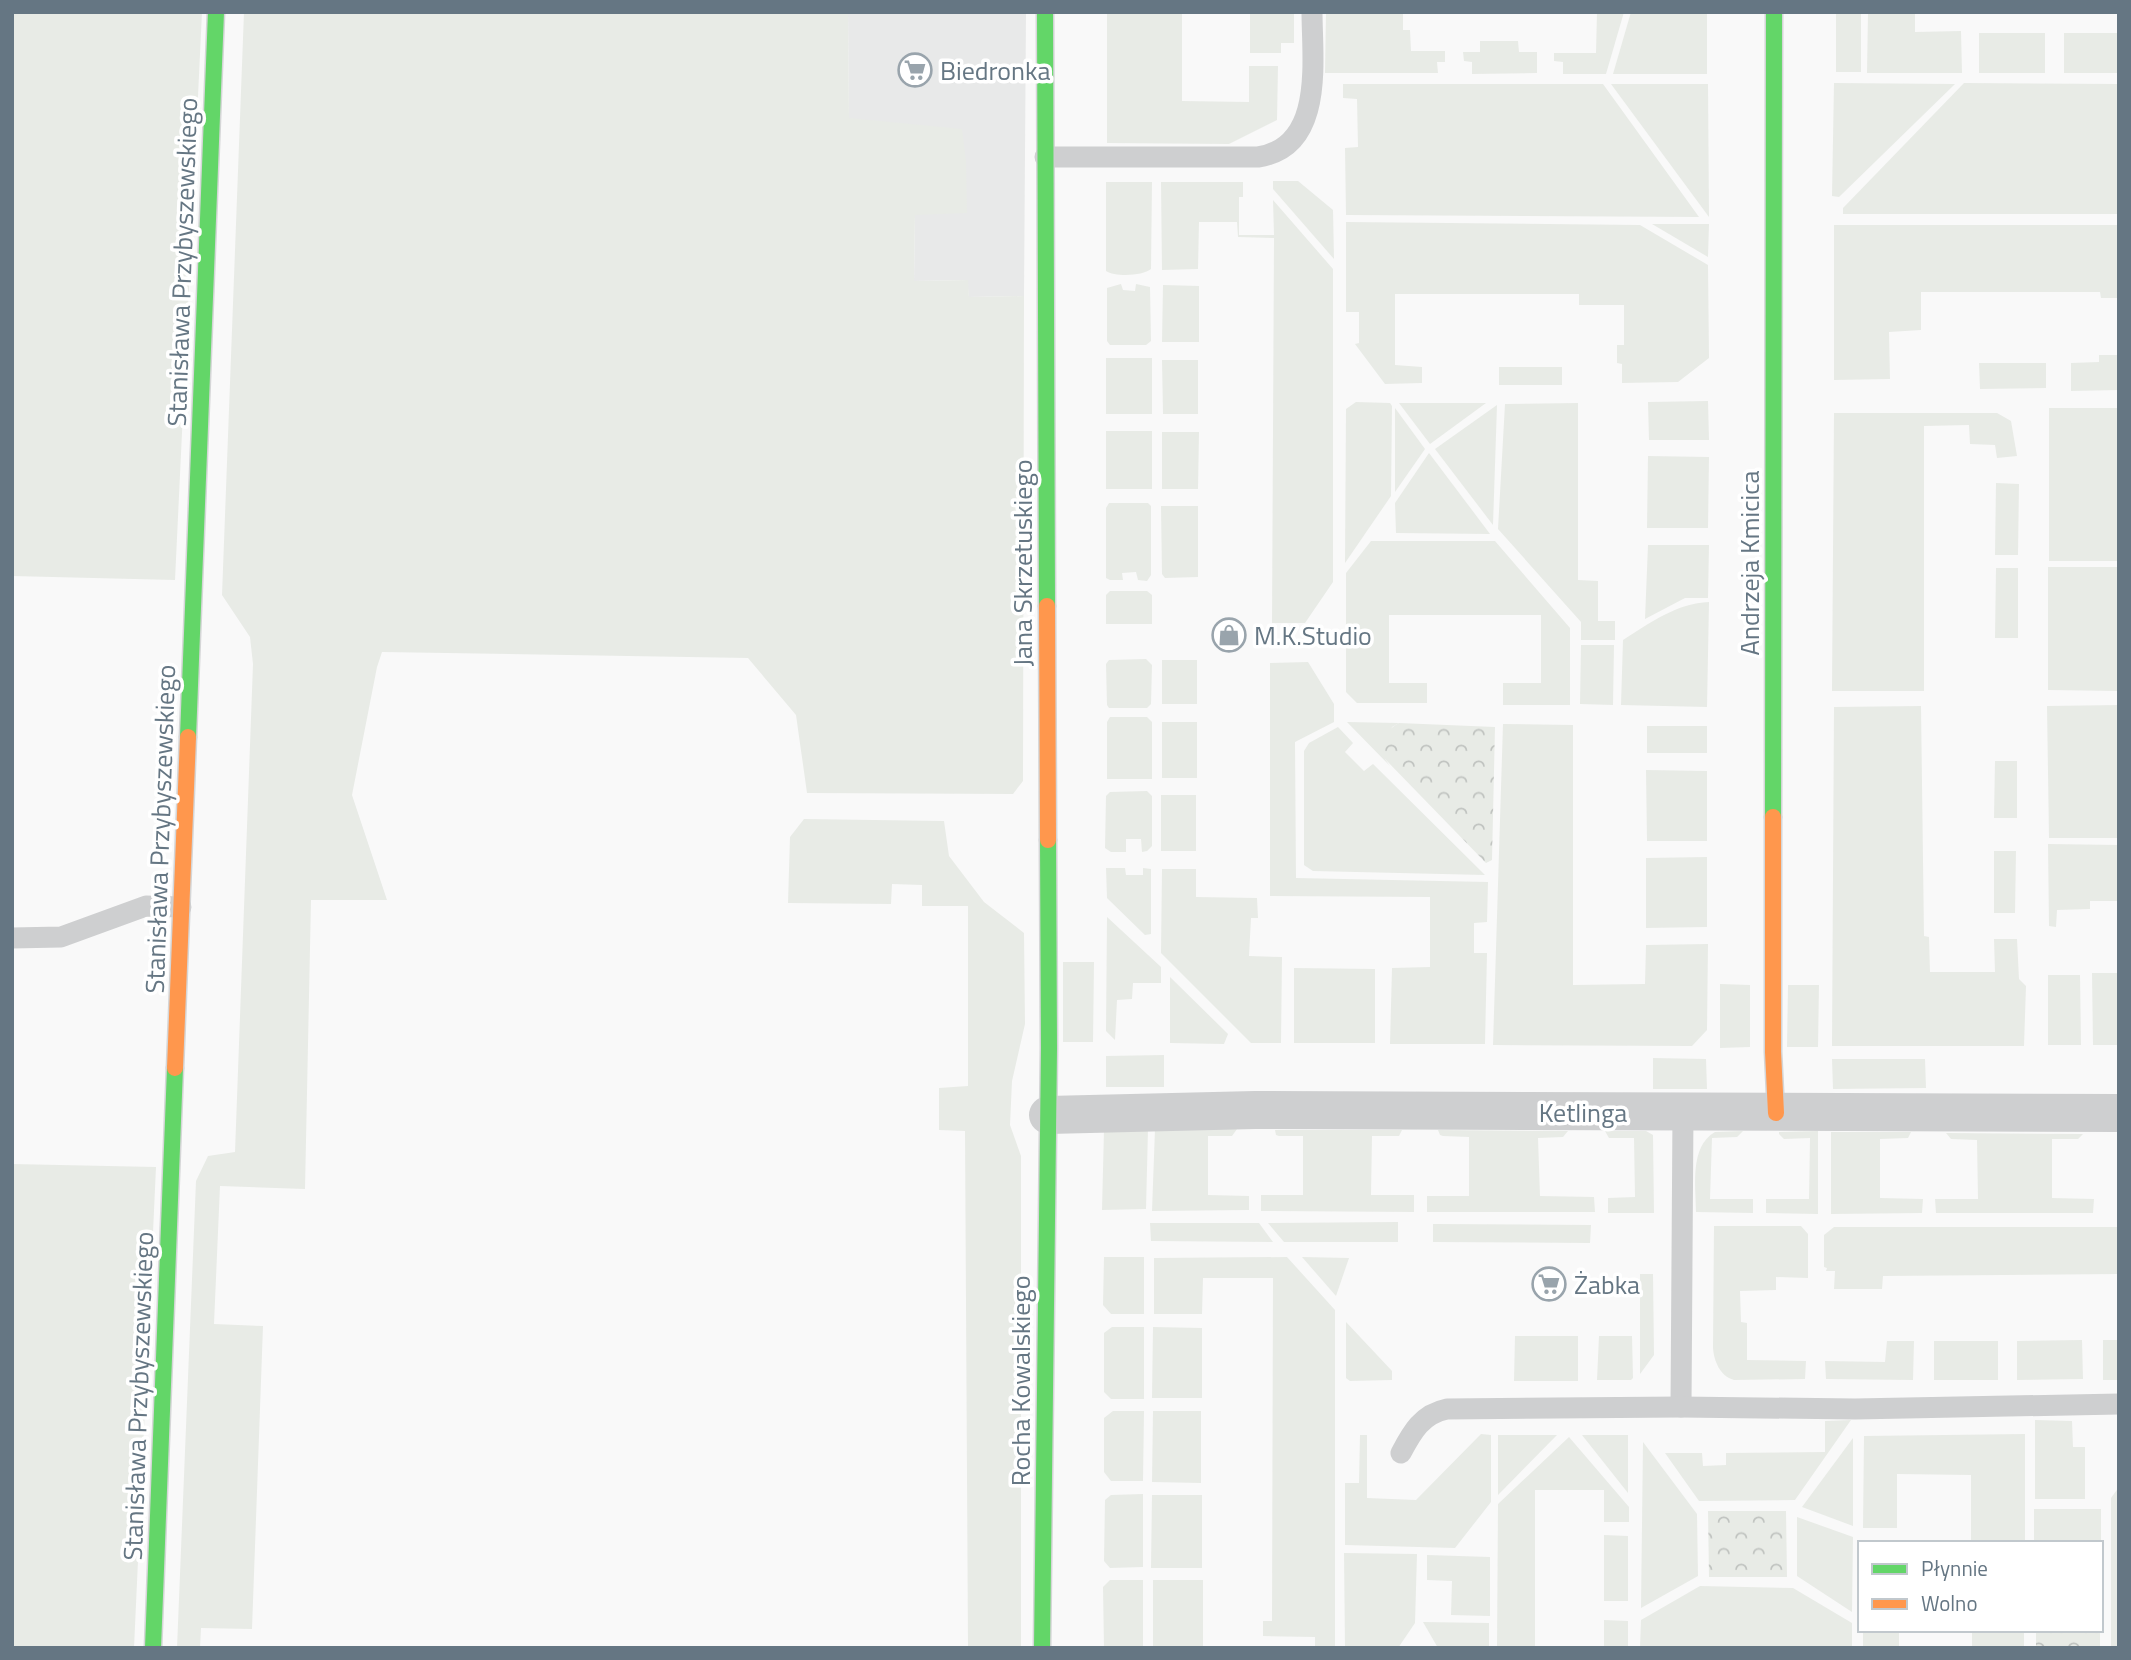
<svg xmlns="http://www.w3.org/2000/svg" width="2131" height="1660" viewBox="0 0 2131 1660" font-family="'Titillium Web',sans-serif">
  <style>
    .built { fill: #e8e9e9 }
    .grass { fill: #e8ebe6 }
    .forest { fill: url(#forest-crowns) }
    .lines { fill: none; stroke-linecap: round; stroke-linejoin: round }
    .fast-casing { stroke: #d5d6d7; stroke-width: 19 }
    .slow-casing { stroke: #d5d6d7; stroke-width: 19 }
    .lane { stroke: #cecfd0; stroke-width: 21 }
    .street { stroke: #cecfd0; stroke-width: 38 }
    .fast { stroke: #63d668; stroke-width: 16 }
    .slow { stroke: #ff974d; stroke-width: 16 }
    .labels { text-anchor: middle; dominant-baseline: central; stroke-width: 7; stroke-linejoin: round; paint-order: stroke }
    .poi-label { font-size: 26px; fill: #657683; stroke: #fff; text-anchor: start }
    .street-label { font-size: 26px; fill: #657683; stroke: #fff }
  </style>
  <defs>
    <pattern id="forest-crowns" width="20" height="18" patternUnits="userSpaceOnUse" patternTransform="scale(1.75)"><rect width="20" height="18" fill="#e8ebe6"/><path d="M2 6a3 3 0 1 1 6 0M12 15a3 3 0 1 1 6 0" fill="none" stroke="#c0c3c0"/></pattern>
  </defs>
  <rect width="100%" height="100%" fill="#f9f9f9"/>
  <polygon class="built" points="848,12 1026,12 1024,296 969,297 967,280 914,281 915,215 849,121"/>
  <g class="grass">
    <polygon points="12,12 202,12 175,580 12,576"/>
    <polygon points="244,12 848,12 849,118 962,129 966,161 967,213 915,215 914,281 968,280 969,297 1024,296 1023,781 1013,794 807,793 796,715 748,658 382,652 377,667 352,795 387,900 311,900 305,1189 220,1186 214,1324 263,1326 252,1629 201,1628 200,1648 177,1648 196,1181 208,1156 235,1152 253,664 250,637 222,595"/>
    <polygon points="1107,12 1182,12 1182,101 1249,102 1249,66 1278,66 1277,120 1229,144 1107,143"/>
    <polygon points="1250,12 1294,12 1294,43 1281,43 1281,53 1250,53"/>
    <polygon points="1326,12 1403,12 1403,30 1410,30 1411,51 1445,51 1445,62 1437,62 1438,73 1325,73"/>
    <polygon points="1597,12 1624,12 1606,74 1563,74 1563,62 1554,61 1554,53 1596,53"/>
    <polygon points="1631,12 1707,12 1707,74 1613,74"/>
    <rect x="1836" y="12" width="25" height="60"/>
    <polygon points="1868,12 1915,12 1915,32 1961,31 1962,73 1867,73"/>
    <rect x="1979" y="33" width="66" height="40"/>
    <rect x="2064" y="33" width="55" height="40"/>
    <polygon points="1480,41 1518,41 1519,52 1537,52 1537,73 1472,74 1472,62 1464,61 1463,52 1480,52"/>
    <polygon points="1834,83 1955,84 1839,197 1832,196"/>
    <polygon points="1964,83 2119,84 2119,214 1843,214 1843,208"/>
    <polygon points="1343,84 1603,84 1699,217 1346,215 1345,148 1358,147 1357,99 1343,98"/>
    <polygon points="1611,84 1708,84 1709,217"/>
    <polygon points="1273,181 1298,181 1333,210 1334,259 1273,189"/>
    <path d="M1106 182H1152L1151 269C1143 276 1115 277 1106 271Z"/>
    <polygon points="1161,182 1243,182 1243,197 1239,197 1239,235 1274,235 1273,200 1333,269 1333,582 1305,623 1272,623 1274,238 1238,237 1237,222 1199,222 1198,269 1162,270"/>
    <polygon points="1346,222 1640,225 1708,265 1709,358 1678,382 1622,383 1622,364 1617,363 1617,345 1624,345 1624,305 1579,305 1579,294 1395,294 1395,365 1422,367 1422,383 1385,384 1355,344 1359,343 1359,312 1346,312"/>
    <polygon points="1652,224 1709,224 1708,257"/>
    <polygon points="1834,225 2119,225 2119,298 2101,298 2100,292 1921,292 1921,330 1889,332 1890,379 1834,380"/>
    <polygon points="1121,284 1123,290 1135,291 1136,284 1150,287 1151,341 1146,345 1110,345 1107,341 1107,288"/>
    <polygon points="1163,285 1199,286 1199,342 1162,342"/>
    <polygon points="2099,355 2119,355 2119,390 2071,391 2071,363 2099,362"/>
    <rect x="1106" y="358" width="46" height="56"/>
    <polygon points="1162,360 1198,360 1198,414 1163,414"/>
    <polygon points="1979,363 2046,363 2046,388 1980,389"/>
    <rect x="1499" y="367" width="63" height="18"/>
    <polygon points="1708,401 1709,440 1649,440 1648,402"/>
    <polygon points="1356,402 1390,403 1392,406 1391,496 1345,563 1346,409"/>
    <polygon points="1399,403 1486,403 1430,444"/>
    <polygon points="1578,403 1578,580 1598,581 1598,621 1615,621 1615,640 1581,640 1581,622 1498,529 1505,404"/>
    <polygon points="1497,405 1493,525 1435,449"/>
    <polygon points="1395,408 1425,449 1395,492"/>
    <rect x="2049" y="408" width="70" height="153"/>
    <polygon points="1834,413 1997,413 2011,421 2017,456 1997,458 1995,445 1970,444 1969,425 1924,426 1924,691 1832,691"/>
    <rect x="1106" y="431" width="46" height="58"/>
    <polygon points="1162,432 1199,432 1198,489 1162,489"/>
    <polygon points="1429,453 1490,534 1396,533 1395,503"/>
    <polygon points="1648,456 1709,457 1708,528 1647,528"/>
    <polygon points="1996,483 2019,484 2018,555 1995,555"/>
    <polygon points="1109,503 1148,503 1151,506 1151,575 1147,581 1138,580 1136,572 1122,573 1123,580 1110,580 1106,578 1106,508"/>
    <polygon points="1161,506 1198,506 1198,577 1165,578 1162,574"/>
    <polygon points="1371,541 1495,541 1570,628 1570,705 1503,705 1503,683 1541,683 1541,615 1389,615 1389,683 1427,683 1427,703 1357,703 1346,692 1346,573"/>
    <polygon points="1648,545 1709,545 1708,598 1685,598 1645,619"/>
    <polygon points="2048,567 2119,567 2119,691 2048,690"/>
    <polygon points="1996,568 2018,568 2018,638 1995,638"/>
    <polygon points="1110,591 1147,591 1152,595 1152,624 1106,624 1106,595"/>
    <path d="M1709 602 1707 707 1621 705 1623 640C1650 623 1677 603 1709 602Z"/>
    <polygon points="1581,645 1614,645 1613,705 1580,704"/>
    <polygon points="1146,659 1152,665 1151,704 1147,708 1109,708 1107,705 1106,664 1109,660"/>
    <rect x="1162" y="660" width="35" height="44"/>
    <polygon points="1308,662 1334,704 1334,722 1295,742 1296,878 1488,882 1487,922 1474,923 1474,953 1487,953 1485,1044 1390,1044 1392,968 1430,967 1430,897 1270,896 1270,663"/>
    <polygon points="2119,705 2119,838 2049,838 2047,706"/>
    <polygon points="1921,706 1924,936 1929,937 1930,972 1995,972 1994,939 2017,939 2019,979 2026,986 2024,1046 1832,1046 1834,707"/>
    <polygon points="1110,717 1147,717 1152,722 1152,779 1107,779 1107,722"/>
    <rect x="1162" y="722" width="35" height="56"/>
    <polygon points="1347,722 1399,723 1392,727 1385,759 1390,766"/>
    <polygon points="1503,724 1573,725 1573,985 1645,984 1646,945 1708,944 1707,1030 1692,1046 1493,1045"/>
    <rect x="1647" y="726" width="60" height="27"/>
    <polygon points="1338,727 1353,743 1345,752 1364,771 1373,764 1485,875 1313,871 1304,865 1304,751 1309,743"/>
    <polygon points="1995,761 2017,761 2017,818 1994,818"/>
    <polygon points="1646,770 1707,771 1707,841 1647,841"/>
    <polygon points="1147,791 1152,796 1152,846 1147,851 1142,852 1141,839 1126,839 1126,852 1111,852 1105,848 1106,796 1110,792"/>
    <rect x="1161" y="795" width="35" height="56"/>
    <polygon points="804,819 944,821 949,856 984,902 1024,933 1025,1024 1012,1081 1010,1125 1021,1156 1021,1648 968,1648 965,1131 939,1130 939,1088 968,1086 968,906 922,906 922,885 892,884 891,904 788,903 790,837"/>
    <polygon points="2048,844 2119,845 2119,901 2090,901 2090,909 2057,910 2056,927 2049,926"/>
    <polygon points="1994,851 2016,851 2015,913 1994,913"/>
    <polygon points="1707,857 1707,927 1646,928 1646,858"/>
    <polygon points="1106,868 1125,868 1126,875 1143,875 1143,868 1151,869 1151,934 1145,935 1107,898"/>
    <polygon points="1162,869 1196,869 1196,897 1257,898 1258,918 1251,918 1249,956 1282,957 1281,1043 1251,1043 1161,953"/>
    <polygon points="1107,917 1161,967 1161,983 1133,983 1132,999 1117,1000 1115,1040 1106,1031"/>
    <polygon points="1063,962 1094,962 1093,1042 1063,1042"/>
    <polygon points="1294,968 1375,969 1375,1043 1294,1043"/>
    <polygon points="2092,973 2119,973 2119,1045 2093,1045"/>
    <polygon points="2048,975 2080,975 2081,1045 2048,1045"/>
    <polygon points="1170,977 1228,1034 1224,1044 1170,1043"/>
    <polygon points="1720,984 1750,985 1750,1047 1720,1048"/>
    <polygon points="1788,985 1819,985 1818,1047 1787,1047"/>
    <polygon points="1164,1055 1164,1087 1106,1087 1106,1056"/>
    <polygon points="1653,1058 1706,1059 1707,1089 1653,1089"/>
    <polygon points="1832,1059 1925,1059 1926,1088 1833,1089"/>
    <polygon points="1148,1129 1146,1209 1102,1210 1104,1130"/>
    <polygon points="1155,1129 1237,1129 1232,1136 1208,1136 1208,1195 1249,1196 1249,1210 1152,1211"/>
    <polygon points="1275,1130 1402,1130 1399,1136 1372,1136 1371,1195 1414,1195 1414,1212 1261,1211 1261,1195 1303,1195 1303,1136 1279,1136 1276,1135"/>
    <polygon points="1438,1130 1568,1131 1563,1137 1538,1138 1540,1196 1594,1197 1595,1212 1427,1212 1427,1196 1469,1196 1469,1137 1443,1136 1440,1135"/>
    <polygon points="1605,1131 1646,1131 1653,1135 1654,1213 1608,1213 1608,1198 1635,1197 1634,1138 1609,1138"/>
    <path d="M1743 1131 1737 1137 1712 1138 1710 1199H1753V1213L1696 1212C1696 1187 1689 1147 1715 1132Z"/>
    <polygon points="1818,1131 1818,1214 1766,1213 1766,1199 1809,1199 1810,1138 1784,1139 1779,1134 1779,1132"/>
    <polygon points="1831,1132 1911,1132 1908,1138 1880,1139 1880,1198 1923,1199 1922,1213 1831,1214"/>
    <polygon points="1946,1133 2083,1134 2078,1139 2052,1139 2052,1198 2094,1199 2093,1213 1936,1213 1935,1199 1978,1199 1977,1140 1951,1139"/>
    <polygon points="12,1164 156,1167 134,1648 14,1648"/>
    <polygon points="1398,1222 1398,1242 1284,1242 1268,1223"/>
    <polygon points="1150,1223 1259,1223 1273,1242 1151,1241"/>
    <polygon points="1433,1224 1591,1225 1590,1243 1433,1242"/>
    <path d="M1714 1226H1801L1808 1234V1278L1776 1277V1290L1740 1291 1741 1322 1747 1323V1360L1806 1361 1805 1379 1734 1380C1720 1376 1714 1361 1713 1348Z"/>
    <polygon points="1834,1227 2119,1227 2119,1274 1883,1276 1882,1289 1834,1289 1835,1271 1826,1271 1827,1268 1824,1267 1824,1235"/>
    <polygon points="1104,1257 1144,1257 1144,1314 1111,1314 1103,1305"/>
    <polygon points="1287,1257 1335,1310 1335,1648 1315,1648 1315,1637 1263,1636 1263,1621 1272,1621 1273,1278 1203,1278 1202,1314 1154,1314 1154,1258"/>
    <polygon points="1302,1257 1349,1258 1336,1296"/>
    <polygon points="1640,1274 1653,1274 1654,1355 1640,1374"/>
    <polygon points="1346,1322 1392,1371 1392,1380 1350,1381 1346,1378"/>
    <polygon points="1112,1327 1144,1327 1144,1399 1111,1399 1104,1392 1104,1333"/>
    <polygon points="1153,1327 1202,1328 1202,1398 1152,1398"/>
    <polygon points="1515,1336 1578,1336 1578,1381 1514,1381"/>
    <polygon points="1599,1336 1632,1336 1633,1378 1631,1380 1597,1380"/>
    <polygon points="2082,1340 2083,1379 2017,1380 2017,1341"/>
    <rect x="2103" y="1340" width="16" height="40"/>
    <polygon points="1887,1341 1914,1341 1913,1380 1826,1379 1825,1361 1885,1362"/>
    <rect x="1934" y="1341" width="64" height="39"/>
    <polygon points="1113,1411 1144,1411 1143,1481 1111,1481 1104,1472 1104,1418"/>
    <polygon points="1153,1411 1201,1411 1201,1483 1152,1482"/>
    <polygon points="1851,1420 1795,1500 1699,1501 1665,1453 1702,1453 1703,1466 1726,1465 1726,1453 1825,1452 1825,1421"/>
    <polygon points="2035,1420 2072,1421 2073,1447 2085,1447 2085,1499 2035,1499"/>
    <polygon points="1481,1434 1491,1435 1491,1502 1455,1548 1345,1545 1345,1483 1359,1483 1360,1435 1367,1435 1367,1498 1416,1500"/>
    <polygon points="2025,1434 2025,1543 1971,1543 1971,1475 1897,1474 1897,1528 1863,1528 1864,1436"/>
    <polygon points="1498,1435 1557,1435 1498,1495"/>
    <polygon points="1582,1435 1628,1435 1628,1493"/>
    <polygon points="1569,1437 1629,1507 1629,1522 1604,1522 1604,1490 1535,1490 1535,1648 1497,1648 1498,1504"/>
    <polygon points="1853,1438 1853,1526 1802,1507"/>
    <polygon points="1643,1442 1697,1514 1698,1576 1641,1608"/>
    <polygon points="2119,1487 2119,1648 2111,1648 2111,1498"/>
    <polygon points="1143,1494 1143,1567 1110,1568 1104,1561 1105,1500 1111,1495"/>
    <polygon points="1152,1495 1202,1495 1202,1568 1151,1568"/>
    <rect x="2034" y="1509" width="67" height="34"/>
    <polygon points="1797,1517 1853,1537 1852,1612 1797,1576"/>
    <polygon points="1604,1535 1628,1536 1628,1601 1604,1601"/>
    <polygon points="1344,1553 1417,1554 1415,1623 1398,1648 1345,1648"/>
    <polygon points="1427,1555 1490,1557 1490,1616 1451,1615 1452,1581 1427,1580"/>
    <polygon points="1110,1580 1143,1580 1143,1648 1104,1648 1103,1587"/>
    <rect x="1153" y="1580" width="50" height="68"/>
    <polygon points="1700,1586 1793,1588 1852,1623 1852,1648 1640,1648 1641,1620"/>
    <polygon points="1604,1620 1628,1621 1628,1648 1604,1648"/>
    <polygon points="1423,1622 1489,1623 1489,1648 1438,1648"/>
    <rect x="1863" y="1630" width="36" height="18"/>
    <rect x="1972" y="1630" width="52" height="18"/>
  </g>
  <g class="forest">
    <path d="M1399 723 1495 727 1492 860 1486 863 1385 759C1380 743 1384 731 1399 723Z"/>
    <polygon points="1708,1511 1786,1511 1787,1577 1709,1577"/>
    <rect x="2036" y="1630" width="64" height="18"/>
  </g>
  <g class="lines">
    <defs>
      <g id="fast">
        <polyline points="1045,12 1047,606"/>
        <polyline points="188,737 216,12"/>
        <polyline points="1773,817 1774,12"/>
        <polyline points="153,1648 175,1068"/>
        <polyline points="1042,1648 1049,1048 1048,840"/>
      </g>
      <g id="slow">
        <polyline points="1047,606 1048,840"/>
        <polyline points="1773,817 1773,1052 1776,1113"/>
        <polyline points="175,1068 188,737"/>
      </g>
    </defs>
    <use href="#fast" class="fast-casing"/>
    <use href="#slow" class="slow-casing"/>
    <g class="lane">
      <path d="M1045 157H1258C1325 147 1312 60 1312 12"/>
      <polyline points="12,938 61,937 146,906 181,907"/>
      <polyline points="1681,1407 1683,1112"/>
      <path d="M1401 1453C1412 1432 1422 1414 1447 1409L1681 1407 1855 1409 2119 1404"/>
    </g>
    <polyline class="street" points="1048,1115 1255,1110 2119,1113"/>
    <use href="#fast" class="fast"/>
    <use href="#slow" class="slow"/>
  </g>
  <defs>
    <symbol id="supermarket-ring" viewBox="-11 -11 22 22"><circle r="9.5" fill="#fff" stroke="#99a4ac" stroke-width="1.5"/><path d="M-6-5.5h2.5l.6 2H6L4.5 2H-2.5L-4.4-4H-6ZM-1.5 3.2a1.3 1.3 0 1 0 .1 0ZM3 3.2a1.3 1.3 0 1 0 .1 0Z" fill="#99a4ac"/></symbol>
    <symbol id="shop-ring" viewBox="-11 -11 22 22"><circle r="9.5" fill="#fff" stroke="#99a4ac" stroke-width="1.5"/><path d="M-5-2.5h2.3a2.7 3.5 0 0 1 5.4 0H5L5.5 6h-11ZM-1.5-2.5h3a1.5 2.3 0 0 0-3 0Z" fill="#99a4ac"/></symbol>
  </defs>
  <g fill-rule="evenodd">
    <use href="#supermarket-ring" x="896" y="51" width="38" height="38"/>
    <use href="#shop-ring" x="1210" y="616" width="38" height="38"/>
    <use href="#supermarket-ring" x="1530" y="1265" width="38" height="38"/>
  </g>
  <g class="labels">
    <g class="poi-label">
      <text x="940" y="70">Biedronka</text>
      <text x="1254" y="635">M.K.Studio</text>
      <text x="1574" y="1284">Żabka</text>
    </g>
    <g class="street-label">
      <text transform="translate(182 262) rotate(-88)">Stanisława Przybyszewskiego</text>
      <text transform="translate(1022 563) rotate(-90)">Jana Skrzetuskiego</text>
      <text transform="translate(1749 563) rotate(-90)">Andrzeja Kmicica</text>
      <text transform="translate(160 829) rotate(-88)">Stanisława Przybyszewskiego</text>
      <text x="1583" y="1112">Ketlinga</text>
      <text transform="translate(1020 1381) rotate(-90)">Rocha Kowalskiego</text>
      <text transform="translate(138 1396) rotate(-88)">Stanisława Przybyszewskiego</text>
    </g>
  </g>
  <rect width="2131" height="1660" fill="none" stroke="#657683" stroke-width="28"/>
  <rect x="1858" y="1541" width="245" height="91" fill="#ffffff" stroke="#c1c8cd" stroke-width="2"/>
  <rect x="1872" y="1564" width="35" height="10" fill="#63d668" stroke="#c1c8cd" stroke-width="2"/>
  <text x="1921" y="1576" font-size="21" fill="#657683">Płynnie</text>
  <rect x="1872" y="1599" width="35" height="10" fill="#ff974d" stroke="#c1c8cd" stroke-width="2"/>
  <text x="1921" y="1611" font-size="21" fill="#657683">Wolno</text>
</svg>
